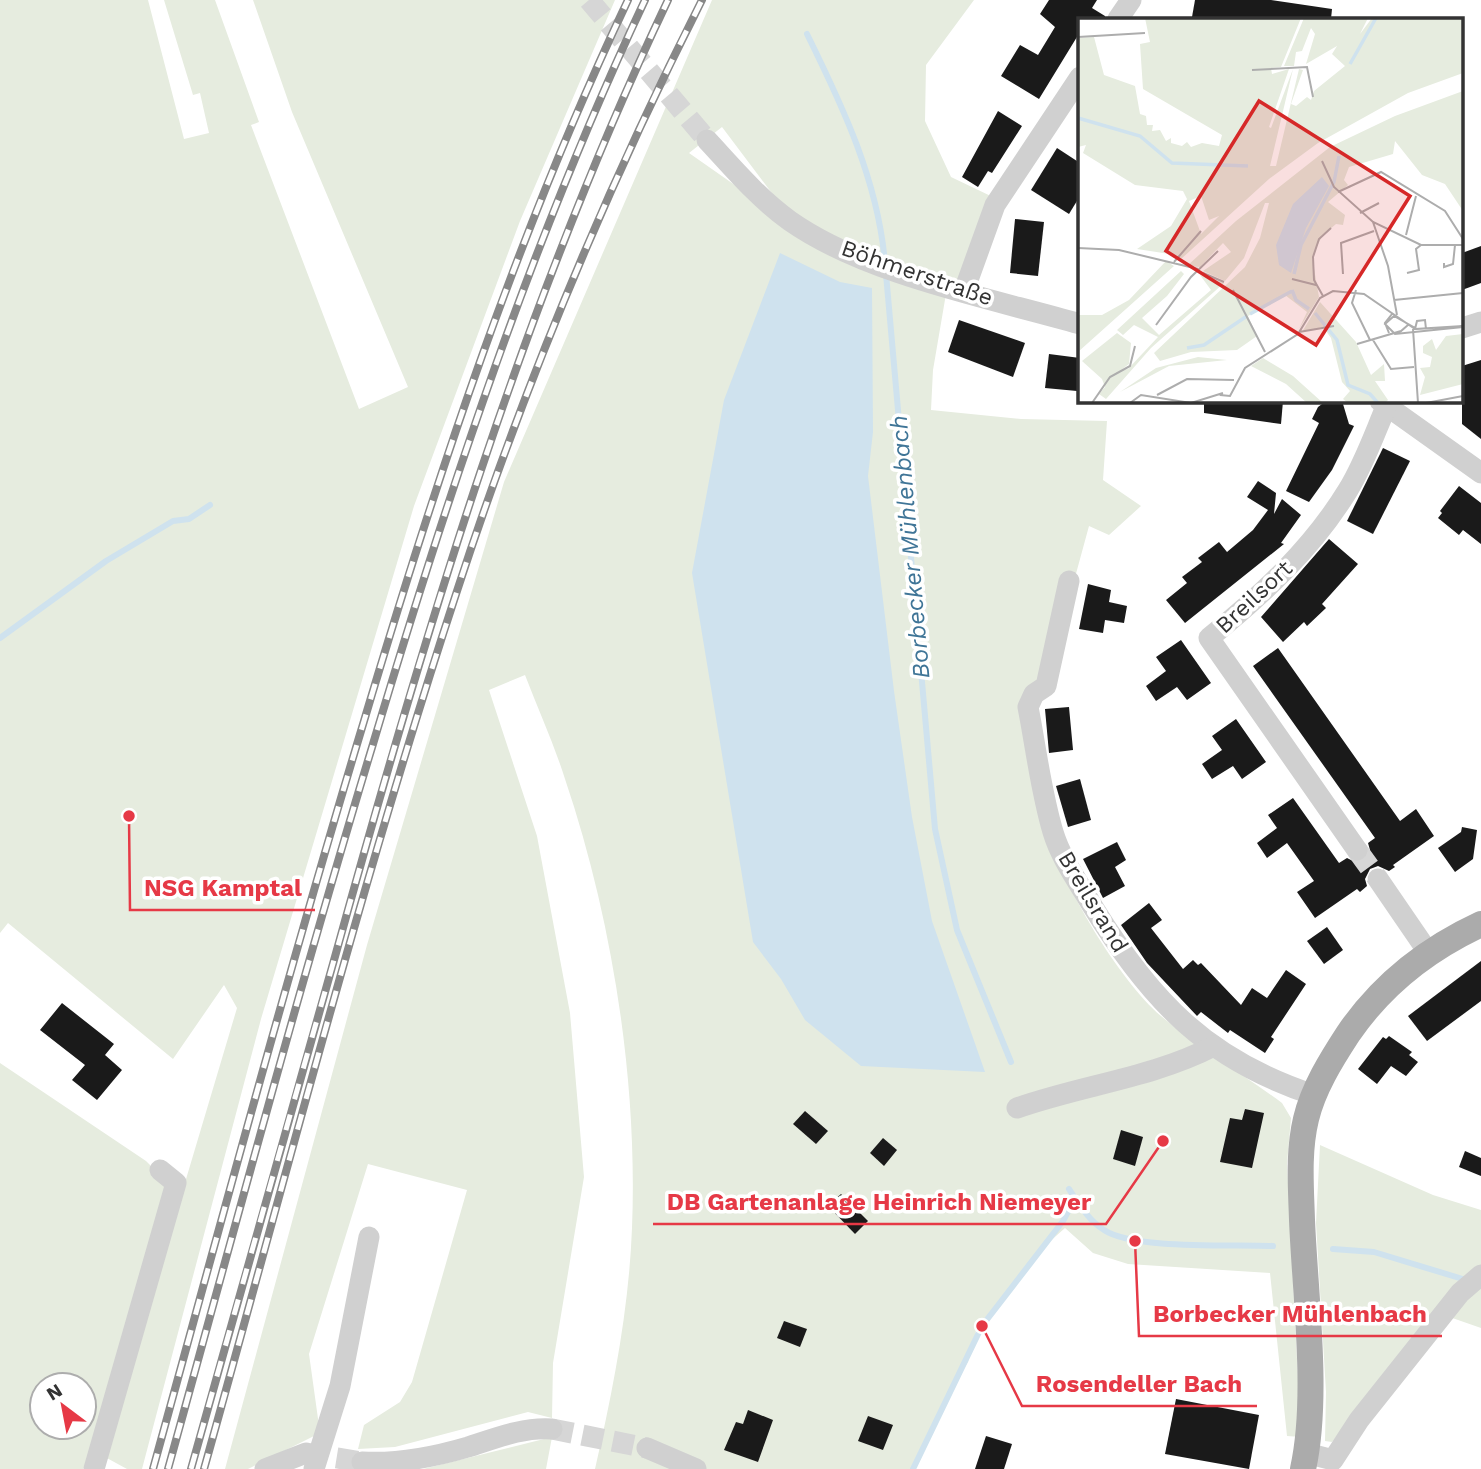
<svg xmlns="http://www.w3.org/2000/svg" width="1481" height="1469" viewBox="0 0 1481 1469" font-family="'Work Sans',sans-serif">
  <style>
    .green { fill: #e6ecdf; fill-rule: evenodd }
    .water { fill: #cfe2ee }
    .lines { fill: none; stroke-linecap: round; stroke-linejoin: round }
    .stream { stroke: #cfe2ee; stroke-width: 6 }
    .building { fill: #1a1a1a }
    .minor-tunnel { stroke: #d6d6d6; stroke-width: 21; stroke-dasharray: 21 10; stroke-linecap: butt }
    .minor { stroke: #d0d0d0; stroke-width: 21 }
    .major { stroke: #ababab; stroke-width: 26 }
    .rail-casing { stroke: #888; stroke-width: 8 }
    .rail { stroke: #fff; stroke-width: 5; stroke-dasharray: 16; stroke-linecap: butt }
    .labels { text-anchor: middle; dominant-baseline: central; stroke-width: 7; stroke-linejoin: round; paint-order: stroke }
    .street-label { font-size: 23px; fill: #333; stroke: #fff }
    .water-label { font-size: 24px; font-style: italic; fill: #3f7597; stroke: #fff }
    .inset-river { fill: none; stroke: #cfe2ee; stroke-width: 3.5 }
    .inset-road { fill: none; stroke: #adadad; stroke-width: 2 }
    .view { fill: #d62828; fill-opacity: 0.15; stroke: #d62828; stroke-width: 3.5 }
    .inset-edge { fill: none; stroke: #333; stroke-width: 3.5 }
    .leader { fill: none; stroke: #e63946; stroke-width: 2.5 }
    .callout-dot { fill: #e63946; stroke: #fff; stroke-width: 2.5 }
    .callout-label { font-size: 24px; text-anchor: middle; font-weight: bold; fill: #e63946; stroke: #fff; stroke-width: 7; stroke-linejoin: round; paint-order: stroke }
  </style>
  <rect width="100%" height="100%" fill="#fff"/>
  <g class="green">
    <path d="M0 0H148L184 139 209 133 200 93 193 95 164 0H215L259 122 251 125 359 409 408 387 292 112 253 0H615L520 221 414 506 261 1019 142 1469H127L94 1451 83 1469H0V1063L146 1161 181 1196 237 1008 224 985 173 1059 8 923 0 933ZM42 1385H84V1427H42Z"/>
    <path d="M712 0H974L926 65 925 121 951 177 997 199 962 289 914 275 818 235 774 196 722 127 689 153 759 202 788 228 814 242 909 279 947 288 933 370 931 410 1021 419 1107 421 1103 480 1141 506 1109 535 1089 526 1074 581H1064L1042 676 1044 685 1031 693 1025 707C1038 747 1037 791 1048 832 1062 885 1119 980 1161 1016 1196 1046 1244 1075 1282 1103L1291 1118 1287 1164 1301 1437 1287 1436 1270 1273 1128 1264 1093 1253 1065 1228 1038 1252 976 1331 968 1362 946 1398 911 1469H595C613 1390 629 1309 632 1228 638 1081 612 918 565 779 554 744 538 709 525 675L489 690 537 836 570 1013 584 1177 553 1363 552 1418 528 1412 395 1447 358 1449 364 1425 400 1402 412 1382 467 1190 368 1164 309 1354 320 1433 248 1469H225L367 945 504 482Z"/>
    <polygon points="1320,1145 1433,1195 1481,1210 1481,1328 1438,1313 1332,1442 1325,1441 1326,1392 1316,1223"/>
    <polygon points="552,1437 546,1469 423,1469"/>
  </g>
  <polygon class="water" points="780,253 840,282 872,288 873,432 868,476 894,691 912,817 932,921 985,1072 861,1066 805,1020 781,979 753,942 692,573 724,400"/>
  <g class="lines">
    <g class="stream">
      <path d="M807 34C843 107 878 181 885 263"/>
      <polyline points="886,274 935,829 957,930 1011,1062"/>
      <polyline points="0,638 106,561 173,521 189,519 210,505"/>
      <path d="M1069 1189C1079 1204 1089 1221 1104 1230 1134 1250 1234 1244 1273 1246"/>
      <polyline points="1333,1249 1374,1252 1466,1280"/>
      <polyline points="913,1469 982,1326 1063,1221 1075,1198"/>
    </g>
  </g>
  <g class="building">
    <polygon points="1049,0 1097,0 1092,8 1105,16 1105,19 1080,19 1080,32 1039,99 1001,76 1020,45 1038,55 1055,27 1040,14"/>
    <polygon points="1195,0 1271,0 1332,9 1331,19 1205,19 1192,17"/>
    <polygon points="998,111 1022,126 992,173 988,171 978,187 962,177"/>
    <polygon points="1057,148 1080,163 1080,196 1069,214 1031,190"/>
    <polygon points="1015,219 1044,222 1038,276 1010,273"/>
    <polygon points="1481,246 1481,283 1462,290 1462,253"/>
    <polygon points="959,320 1025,343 1013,377 948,352"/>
    <polygon points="1049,354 1080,358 1077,391 1045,388"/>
    <polygon points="1481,360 1481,439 1462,424 1462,366"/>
    <polygon points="1204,401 1283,401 1281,424 1204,413"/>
    <polygon points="1326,401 1338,401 1343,404 1349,424 1354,426 1332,470 1309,502 1286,491 1319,423 1312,419 1318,407"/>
    <polygon points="1383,448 1410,461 1373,534 1347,521"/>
    <polygon points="1258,481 1276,493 1274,514 1282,499 1301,515 1281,543 1284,544 1185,623 1166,600 1187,583 1182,577 1202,562 1198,558 1219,542 1227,552 1253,530 1268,510 1247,497"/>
    <polygon points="1459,486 1481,503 1481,544 1463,530 1459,535 1438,518 1442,513 1440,511"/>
    <polygon points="1329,539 1358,564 1322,604 1326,608 1307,626 1304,622 1283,642 1261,617"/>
    <polygon points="1088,584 1111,590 1109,602 1127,606 1124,623 1105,620 1103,633 1079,629"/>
    <polygon points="1181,640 1211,683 1187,700 1177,687 1156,701 1146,686 1166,671 1156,657"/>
    <polygon points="1278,648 1400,821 1416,809 1434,836 1393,865 1395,867 1389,871 1378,866 1370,869 1365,879 1367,886 1360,892 1357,889 1315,918 1297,892 1314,881 1287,843 1267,858 1257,843 1277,828 1268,815 1293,798 1339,863 1347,858 1357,863 1365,860 1370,850 1368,843 1375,838 1253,666"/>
    <polygon points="1069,707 1073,750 1049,753 1045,709"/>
    <polygon points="1236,719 1266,762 1242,779 1233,766 1212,779 1202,764 1222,750 1212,736"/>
    <polygon points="1080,779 1091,820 1068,827 1056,786"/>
    <polygon points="1462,827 1477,830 1473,859 1455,872 1438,848 1461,832"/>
    <polygon points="1117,842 1126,860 1115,867 1125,886 1103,898 1083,859"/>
    <polygon points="1149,903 1162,920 1151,928 1183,969 1193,960 1198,965 1201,963 1241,1005 1252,988 1267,998 1286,970 1306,984 1271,1037 1274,1039 1265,1053 1230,1030 1228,1033 1201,1012 1197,1016 1147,963 1121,925"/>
    <polygon points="1327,927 1343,950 1324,964 1307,941"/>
    <polygon points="1481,961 1481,1001 1427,1041 1408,1016"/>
    <polygon points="62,1003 114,1044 105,1055 122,1070 97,1100 72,1080 85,1065 40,1030"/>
    <polygon points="1389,1036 1412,1052 1409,1055 1418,1062 1406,1076 1391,1066 1377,1084 1358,1069 1383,1037 1386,1039"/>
    <polygon points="1245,1109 1264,1113 1252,1168 1220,1162 1230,1118 1242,1120"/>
    <polygon points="805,1111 828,1131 816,1144 793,1124"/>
    <polygon points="1121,1130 1143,1137 1135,1166 1113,1159"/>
    <polygon points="883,1138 897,1150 884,1166 870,1153"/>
    <polygon points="1465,1151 1481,1158 1481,1176 1459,1167"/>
    <polygon points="841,1194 868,1221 855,1234 828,1206"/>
    <polygon points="784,1321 807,1329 800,1347 777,1338"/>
    <polygon points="1176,1399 1259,1415 1249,1469 1165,1454"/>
    <polygon points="748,1410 773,1420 758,1462 724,1450 736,1422 743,1424"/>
    <polygon points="868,1416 893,1425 883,1450 858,1441"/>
    <polygon points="986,1436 1012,1444 1004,1469 975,1469"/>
  </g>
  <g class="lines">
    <g class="minor-tunnel">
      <polyline points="589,0 707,140"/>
      <polyline points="1357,850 1378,879"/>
      <polyline points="552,1429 647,1448"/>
      <polyline points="306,1453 362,1462"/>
    </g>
    <g class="minor">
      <polyline points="1118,19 1131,0"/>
      <path d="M707 140C733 168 759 199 790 221 867 275 990 298 1080 324"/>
      <polyline points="964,291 995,205 1080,77"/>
      <polyline points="1462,328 1481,322"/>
      <polyline points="1380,401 1481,473"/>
      <path d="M1069 581 1046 686 1034 694 1028 707C1036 748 1041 792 1053 832 1061 859 1079 883 1093 907 1151 1001 1207 1060 1314 1095"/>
      <path d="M1357 850 1209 638C1262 595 1312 549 1348 490 1364 464 1374 435 1386 407"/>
      <polyline points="1378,879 1428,952"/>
      <path d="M1017 1108C1082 1085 1152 1078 1214 1046"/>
      <polyline points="647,1448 696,1469"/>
      <polyline points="1306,1453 1333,1460 1359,1420 1460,1293 1481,1275"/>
      <path d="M362 1462C397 1464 434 1457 468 1447 496 1438 523 1427 552 1429"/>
      <polyline points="94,1469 176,1183 160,1170"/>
      <polyline points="265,1469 306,1453"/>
      <polyline points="314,1469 340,1386 369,1237"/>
    </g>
    <path class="major" d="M1303 1469C1319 1397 1305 1295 1302 1220 1301 1187 1298 1152 1306 1119 1313 1089 1331 1060 1348 1034 1382 984 1427 949 1481 924"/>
    <defs>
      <g id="rail">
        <path d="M153 1469C222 1219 289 969 364 721 437 476 518 232 628 0"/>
        <path d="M168 1469C235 1227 300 984 373 744 449 490 532 240 645 0"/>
        <path d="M191 1469C239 1297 287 1125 336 953 426 628 523 305 668 0"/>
        <path d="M204 1469C286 1176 362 880 457 591 523 388 606 190 702 0"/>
      </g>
    </defs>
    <use href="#rail" class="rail-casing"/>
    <use href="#rail" class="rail"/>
  </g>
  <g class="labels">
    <g class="street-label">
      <text transform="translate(917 273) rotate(19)">Böhmerstraße</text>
      <text transform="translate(1254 597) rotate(-43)">Breilsort</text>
      <text transform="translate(1093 902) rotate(59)">Breilsrand</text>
    </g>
    <g class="water-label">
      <text transform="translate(910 547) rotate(-95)">Borbecker Mühlenbach</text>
    </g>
  </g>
  <g transform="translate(1078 18)">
    <rect width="385" height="385" fill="#fff"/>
    <path d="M67 0H223L203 49 193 50 194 56 211 51 191 109 193 110 215 51 192 148H198L221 51 225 52 213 86 218 88 229 79 233 82 236 73 267 48 254 36 259 28 228 46 237 16 233 10 224 33 218 34 216 48H206L226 0H290L282 16 294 0H385V55L330 75 240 125 191 161 102 242 98 237 59 231 93 208 109 181 105 173 57 167 5 135 8 127 0 129V20L16 19 26 57 57 68 62 96 68 98 69 107H75L74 113 82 112 88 123 93 120V125L104 128 109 124 113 129 124 125 141 128 144 117 65 71 62 26 72 24ZM123 178 131 202 141 198 123 216 111 183ZM385 73V193L367 166 344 157 317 123 315 136 271 149 266 162 270 167 250 184 267 197 265 207 258 206 244 218 234 239 241 279 221 311 229 294 207 277 170 298 179 318 159 332 113 334 82 343 76 335 167 249 182 220 191 185H187L166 240 147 263 125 253 153 234 145 225 122 249 109 248 158 203 252 129 317 98ZM88 243 96 248 0 334V297H24L51 282ZM103 253 106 256 89 278 64 300 81 317 133 272 122 257 146 265 73 330 28 381 21 376 27 369 24 361 4 343 39 315 53 325 51 346 43 352 50 351 80 319 56 307 45 317 39 312ZM242 284 278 324 293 357 306 346 307 363H297L310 382 307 385H270L265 381 272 373 264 364 253 320 245 309 224 314ZM385 316V366L342 377 347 359 342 350 352 349 354 339 345 335V328L354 321 358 332 368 318ZM120 339 149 342 91 348 42 374 78 350ZM185 340 215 358 245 385H229L208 366 173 348Z" fill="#e6ecdf" fill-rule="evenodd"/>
    <path d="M244 159 251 168 228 210 213 255 201 247 198 227 215 186Z" fill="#cfe2ee"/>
    <path class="inset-river" d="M272 46 298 0M0 100 62 118 94 145 170 148M216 256 223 227 256 164 261 138M214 272 218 282 231 291M237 295 259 322 270 367 292 376 300 385M172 296 214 273M109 330 126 327 169 298"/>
    <path class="inset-road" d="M0 19 67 15M174 52 229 49 235 79M244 143 256 169 295 204 343 227H385M260 174 303 154 367 193 385 221M282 195 301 185M295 204 310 248 319 297M328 217 338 178M0 230 41 232 120 251M96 244 123 213M366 245V249L375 246 377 227M125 255 146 264M329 255 341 252 338 231 343 227M265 256 263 225 296 213M214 261 238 267M155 272 187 334M278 272 274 285 292 322M245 278 236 262 235 239 241 221 253 210M316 282 385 275M78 307 113 259 140 233M385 308 339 311 316 298 307 306 317 316 385 309M335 311 340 385M337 311 339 303 347 302 348 311M221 314 256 308M311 315 307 305 314 296M295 322 313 351 336 349M279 326 323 313 330 307M79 377 109 361 156 362M142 377 152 378 167 350 220 316 242 280 255 273 286 276 337 311 385 308M14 385 32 359 52 348 57 328M52 385 63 377 113 385 145 375M348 385 385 378"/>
    <path class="view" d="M181 83 332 178 238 327 88 233Z"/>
    <rect width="385" height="385" class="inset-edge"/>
  </g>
  <path class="leader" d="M129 816L130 910H315M1163 1141L1106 1224H653M1135 1241L1139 1336H1442M982 1326L1022 1406H1257"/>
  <g class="callout-dot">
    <circle cx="129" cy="816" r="7"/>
    <circle cx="1163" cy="1141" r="7"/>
    <circle cx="1135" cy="1241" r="7"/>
    <circle cx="982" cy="1326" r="7"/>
  </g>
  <g class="callout-label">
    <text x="223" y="896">NSG Kamptal</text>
    <text x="879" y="1210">DB Gartenanlage Heinrich Niemeyer</text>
    <text x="1290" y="1322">Borbecker Mühlenbach</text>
    <text x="1139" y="1392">Rosendeller Bach</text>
  </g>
  <g transform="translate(63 1406) rotate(328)"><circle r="33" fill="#ffffff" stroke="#adadad" stroke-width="2"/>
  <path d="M0-5L12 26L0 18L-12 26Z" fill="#e63946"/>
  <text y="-10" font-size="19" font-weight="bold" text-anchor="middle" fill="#333333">N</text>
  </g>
</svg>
